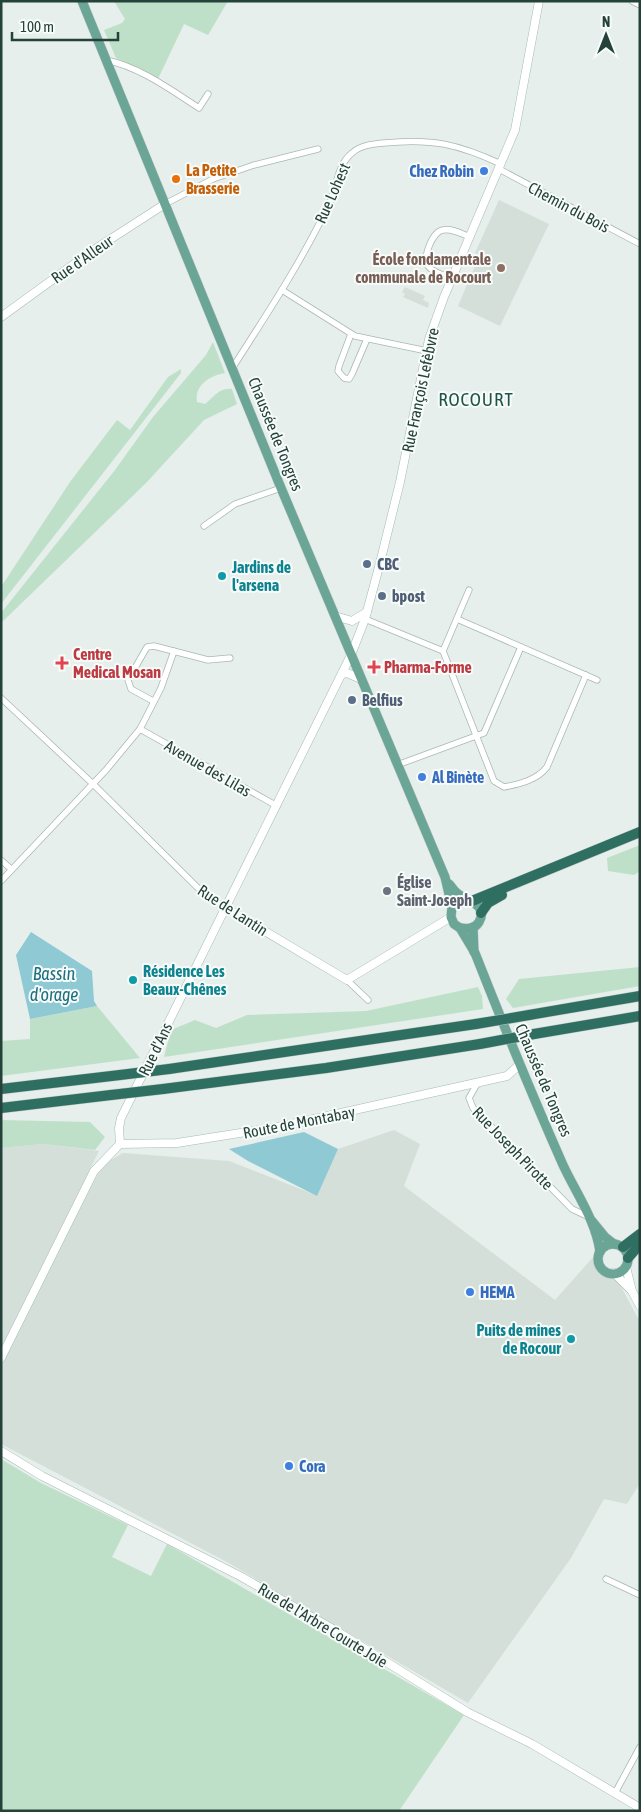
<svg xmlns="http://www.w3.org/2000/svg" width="641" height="1812" viewBox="0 0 641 1812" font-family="'Asap Condensed',sans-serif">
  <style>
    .built { fill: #d4dfda }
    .green { fill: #bfe0c8 }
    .water { fill: #8ec9d4 }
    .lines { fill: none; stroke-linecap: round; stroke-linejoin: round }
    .street-casing { stroke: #a8b8b2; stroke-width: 7 }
    .secondary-casing { stroke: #a4bbb3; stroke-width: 9 }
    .primary-casing { stroke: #c2cac8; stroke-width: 10 }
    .highway-casing { stroke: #c2cac8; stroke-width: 11 }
    .street { stroke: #fff; stroke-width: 5.5 }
    .secondary { stroke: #fff; stroke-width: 8 }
    .primary { stroke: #6aa596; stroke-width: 9 }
    .highway { stroke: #2f6f62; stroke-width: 10 }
    .highway-bridge-casing { stroke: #c2cac8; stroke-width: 11; stroke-linecap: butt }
    .highway-bridge { stroke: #2f6f62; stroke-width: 10 }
    .shop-dot { fill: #3f7fe0; stroke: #f7fbf9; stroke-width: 2 }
    .food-dot { fill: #e8710a; stroke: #f7fbf9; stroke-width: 2 }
    .education-dot { fill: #8d6e63; stroke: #f7fbf9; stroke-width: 2 }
    .service-dot { fill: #5c6f8a; stroke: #f7fbf9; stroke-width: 2 }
    .culture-dot { fill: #0f9aa8; stroke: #f7fbf9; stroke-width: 2 }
    .health-dot { fill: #e0444e; stroke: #f7fbf9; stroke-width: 2 }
    .worship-dot { fill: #6b7280; stroke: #f7fbf9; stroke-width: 2 }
    .labels { text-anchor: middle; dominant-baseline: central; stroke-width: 4; stroke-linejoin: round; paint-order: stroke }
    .food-label { font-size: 16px; font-weight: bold; fill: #c56008; stroke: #f7fbf9; text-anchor: start }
    .shop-label { font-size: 16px; font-weight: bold; fill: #366cbe; stroke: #f7fbf9; text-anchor: start }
    .street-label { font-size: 16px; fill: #24423a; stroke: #f7fbf9 }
    .education-label { font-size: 16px; font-weight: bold; fill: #785e54; stroke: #f7fbf9; text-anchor: end }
    .service-label { font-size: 16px; font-weight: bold; fill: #4e5e75; stroke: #f7fbf9; text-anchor: start }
    .culture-label { font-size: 16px; font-weight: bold; fill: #0d838f; stroke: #f7fbf9; text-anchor: start }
    .health-label { font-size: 16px; font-weight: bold; fill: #be3a42; stroke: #f7fbf9; text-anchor: start }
    .worship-label { font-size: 16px; font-weight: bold; fill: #5b616d; stroke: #f7fbf9; text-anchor: start }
    .water-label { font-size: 18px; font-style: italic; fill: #1c6f80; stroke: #f7fbf9 }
    .quarter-label { font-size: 19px; letter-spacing: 1px; fill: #1f5548; stroke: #f7fbf9 }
  </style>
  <rect width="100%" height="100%" fill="#e6efeb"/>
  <g class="built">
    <polygon points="499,200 549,224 500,326 458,306 479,256 475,253"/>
    <polygon points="405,287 425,296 423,300 429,303 428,308 403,297 405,294 402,292"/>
    <polygon points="394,1130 420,1144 404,1186 555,1300 595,1255 603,1276 618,1281 640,1322 640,1483 627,1504 604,1499 571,1558 468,1703 225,1561 1,1444 1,1360 98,1174 109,1161 123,1153 229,1161 316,1195 338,1149"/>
    <polygon points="43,1144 99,1151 1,1348 1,1148"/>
  </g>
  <g class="green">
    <polygon points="114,1 228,1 208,35 184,24 158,79 116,58 104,30 122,23 125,19"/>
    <path d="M213 342 225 373C211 375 194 385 197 402L205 404C214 397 219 387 232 389L237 404 204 420 146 483 1 623V613L115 470 153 417 206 355Z"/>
    <polygon points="181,369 181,373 1,604 1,587 70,482 117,420 130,430 168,377"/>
    <polygon points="640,845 640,871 634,875 608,871 607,858"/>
    <polygon points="640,967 640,986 513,1008 506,999 519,979"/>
    <polygon points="478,987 482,996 483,1009 164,1057 171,1030 195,1020 216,1028 247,1015 366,1011"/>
    <polygon points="97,1006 140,1058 1,1076 1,1041 30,1039 30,1019"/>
    <polygon points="1,1120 90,1122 105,1137 95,1150 43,1144 1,1148"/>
    <polygon points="1,1459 41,1483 128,1525 112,1557 151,1576 167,1544 464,1715 399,1811 1,1811"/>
  </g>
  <g class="water">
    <polygon points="31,932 92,971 94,1001 97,1006 30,1019 16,955"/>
    <polygon points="304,1132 338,1149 317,1196 248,1161 229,1149"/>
  </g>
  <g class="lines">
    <defs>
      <g id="street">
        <polyline points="632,1 640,5"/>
        <path d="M106 60C140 67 171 90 199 108L208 94"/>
        <polyline points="499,169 640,244"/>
        <polyline points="165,204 213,179 254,165 318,149"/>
        <path d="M452 278C444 275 433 273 428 266 422 257 433 231 443 230 452 228 462 234 470 237"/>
        <polyline points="282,290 355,336 427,351"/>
        <polyline points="351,334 339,366 338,371 344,378 349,379 352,374 367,339"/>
        <path d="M233 367C267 314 302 261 329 204 337 187 337 165 352 153 361 145 373 144 384 143 431 138 458 144 501 164"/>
        <polyline points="204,526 235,504 281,488"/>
        <path d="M469 590 443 651 494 781 504 787C520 784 537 780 547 767L586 675"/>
        <polyline points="365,619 443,651"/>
        <polyline points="457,619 597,680"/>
        <polyline points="1,698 92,783 203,893 226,908"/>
        <polyline points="153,701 131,689 128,680 147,647 154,646 208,660 230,658"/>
        <polyline points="140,729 277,806"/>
        <polyline points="397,765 484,733 521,647"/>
        <polyline points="1,860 11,869"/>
        <polyline points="1,881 106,770 140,729 161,688 174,651"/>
        <polyline points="347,980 368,1000"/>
        <polyline points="477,1084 469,1098 473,1108 572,1209 589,1217"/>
        <polyline points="606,1579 640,1595"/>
        <polyline points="615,1793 640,1747"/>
      </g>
      <g id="secondary">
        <polyline points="1,317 92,251 165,204"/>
        <polyline points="335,616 352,621 367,612"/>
        <polyline points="342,674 347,673 361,679"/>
        <polyline points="226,908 347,980 451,917"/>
        <polyline points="120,1144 177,1143 278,1127 507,1076 520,1064"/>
        <polyline points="626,1267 632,1291 640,1306"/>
        <polyline points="614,1273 632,1291"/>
        <polyline points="1,1358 94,1171 120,1144 119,1128 121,1118 351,655 365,619 379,567 400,482 429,339 444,297 515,130 539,1"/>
        <polyline points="1,1451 42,1476 240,1576 338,1632 467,1712 532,1744 640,1808"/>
      </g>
      <g id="primary">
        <path d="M82 1 281 488 445 877 452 907 451 917 454 924 460 928 475 953C503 1024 532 1095 563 1165 576 1193 596 1221 600 1252"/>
        <path d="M449 884C452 887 454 891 457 893 466 901 489 904 479 922 475 929 468 929 460 928"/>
        <polyline points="473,927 474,952"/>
        <polyline points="592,1221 605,1237 614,1244"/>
        <circle cx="613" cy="1259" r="15"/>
      </g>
      <g id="highway">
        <polyline points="472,901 640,832"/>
        <polyline points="481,913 488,903 502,895"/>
        <polyline points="529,1015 640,996"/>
        <polyline points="534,1034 640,1016"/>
        <polyline points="169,1069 476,1024"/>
        <polyline points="1,1089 120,1075"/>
        <polyline points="163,1089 326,1068 480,1044"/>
        <polyline points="1,1108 111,1095"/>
        <polyline points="623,1247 640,1234"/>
        <polyline points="628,1258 640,1244"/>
      </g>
    </defs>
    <use href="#street" class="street-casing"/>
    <use href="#secondary" class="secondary-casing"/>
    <use href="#primary" class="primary-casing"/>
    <use href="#highway" class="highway-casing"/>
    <use href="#street" class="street"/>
    <use href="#secondary" class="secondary"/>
    <use href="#primary" class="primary"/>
    <use href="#highway" class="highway"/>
    <defs>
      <g id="highway-bridge">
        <polyline points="476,1024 529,1015"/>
        <polyline points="480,1044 534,1034"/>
        <polyline points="120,1075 169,1069"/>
        <polyline points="111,1095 163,1089"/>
      </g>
    </defs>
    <use href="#highway-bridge" class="highway-bridge-casing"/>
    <use href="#highway-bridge" class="highway-bridge"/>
  </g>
  <g class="shop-dot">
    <circle cx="484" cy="171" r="5"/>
    <circle cx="422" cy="777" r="5"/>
    <circle cx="470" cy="1292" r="5"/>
    <circle cx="289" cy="1466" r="5"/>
  </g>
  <circle class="food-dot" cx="176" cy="179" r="5"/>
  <circle class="education-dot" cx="501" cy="268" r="5"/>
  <g class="service-dot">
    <circle cx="367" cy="564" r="5"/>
    <circle cx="382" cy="596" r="5"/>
    <circle cx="352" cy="700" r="5"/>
  </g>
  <g class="culture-dot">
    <circle cx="222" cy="576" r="5"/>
    <circle cx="133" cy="980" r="5"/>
    <circle cx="571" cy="1339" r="5"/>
  </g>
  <g class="health-dot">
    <path d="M59.5 655.5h5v5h5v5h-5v5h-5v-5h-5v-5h5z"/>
    <path d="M371.5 659.5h5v5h5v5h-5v5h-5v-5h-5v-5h5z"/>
  </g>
  <circle class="worship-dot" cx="387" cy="891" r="5"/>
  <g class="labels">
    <g class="food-label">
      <text x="186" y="170">La Petite<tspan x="186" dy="18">Brasserie</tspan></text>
    </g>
    <g class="shop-label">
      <text x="474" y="171" text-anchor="end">Chez Robin</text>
      <text x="432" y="777">Al Binète</text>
      <text x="480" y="1292">HEMA</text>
      <text x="299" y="1466">Cora</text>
    </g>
    <g class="street-label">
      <text transform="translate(332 193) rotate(-66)">Rue Lohest</text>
      <text transform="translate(569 207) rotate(28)">Chemin du Bois</text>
      <text transform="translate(82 259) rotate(-35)">Rue d'Alleur</text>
      <text transform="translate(420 390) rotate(-78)">Rue François Lefèbvre</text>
      <text transform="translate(276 434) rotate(68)">Chaussée de Tongres</text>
      <text transform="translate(208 768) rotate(30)">Avenue des Lilas</text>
      <text transform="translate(233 910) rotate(33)">Rue de Lantin</text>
      <text transform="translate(155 1049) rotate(-64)">Rue d'Ans</text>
      <text transform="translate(544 1080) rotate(67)">Chaussée de Tongres</text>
      <text transform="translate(299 1122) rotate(-11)">Route de Montabay</text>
      <text transform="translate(513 1148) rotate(46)">Rue Joseph Pirotte</text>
      <text transform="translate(323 1625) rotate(31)">Rue de l'Arbre Courte Joie</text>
    </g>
    <g class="education-label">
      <text x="491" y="259">École fondamentale<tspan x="491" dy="18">communale de Rocourt</tspan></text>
    </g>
    <g class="service-label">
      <text x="377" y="564">CBC</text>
      <text x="392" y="596">bpost</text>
      <text x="362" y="700">Belfius</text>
    </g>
    <g class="culture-label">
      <text x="232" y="567">Jardins de<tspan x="232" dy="18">l'arsena</tspan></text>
      <text x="143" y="971">Résidence Les<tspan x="143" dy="18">Beaux-Chênes</tspan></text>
      <text x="561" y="1330" text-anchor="end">Puits de mines<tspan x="561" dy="18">de Rocour</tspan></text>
    </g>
    <g class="health-label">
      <text x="73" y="654">Centre<tspan x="73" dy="18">Medical Mosan</tspan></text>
      <text x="384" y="667">Pharma-Forme</text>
    </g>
    <g class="worship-label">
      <text x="397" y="882">Église<tspan x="397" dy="18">Saint-Joseph</tspan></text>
    </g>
    <g class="water-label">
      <text x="54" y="973">Bassin<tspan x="54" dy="21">d'orage</tspan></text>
    </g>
    <g class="quarter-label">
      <text x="476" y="399">ROCOURT</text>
    </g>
  </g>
  <rect width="641" height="1812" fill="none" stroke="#24423a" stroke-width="5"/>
  <g transform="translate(606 35)" stroke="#f7fbf9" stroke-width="4" paint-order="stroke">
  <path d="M0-4L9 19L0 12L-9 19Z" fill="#24423a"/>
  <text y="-8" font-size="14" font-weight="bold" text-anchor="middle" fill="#24423a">N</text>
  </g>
  <path d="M12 32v8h106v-8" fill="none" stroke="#24423a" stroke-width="2.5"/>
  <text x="20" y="32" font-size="15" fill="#24423a" stroke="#f7fbf9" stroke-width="4" paint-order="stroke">100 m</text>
</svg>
